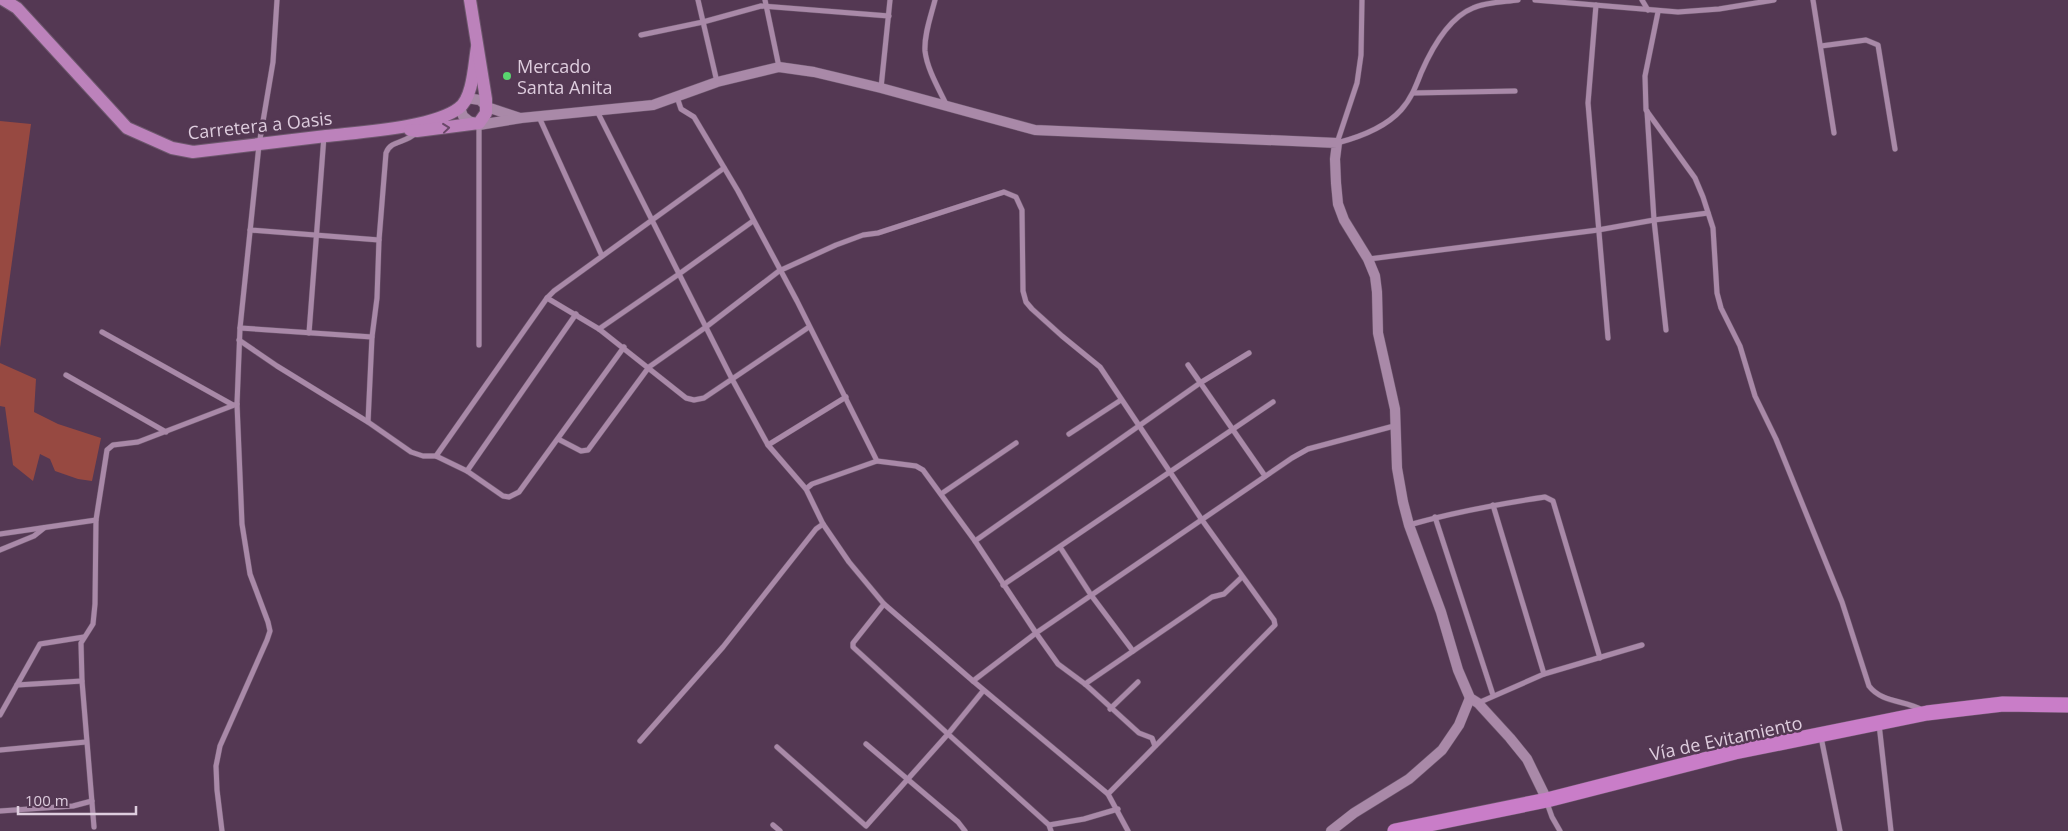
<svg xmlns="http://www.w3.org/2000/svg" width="2068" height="831" viewBox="0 0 2068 831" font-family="'Open Sans',sans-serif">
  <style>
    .green { fill: #974941 }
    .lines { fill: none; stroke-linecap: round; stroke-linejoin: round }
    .street-casing { stroke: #6d576d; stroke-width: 6 }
    .secondary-casing { stroke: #6d576d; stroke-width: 11 }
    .primary-casing { stroke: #6d576d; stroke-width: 14 }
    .highway-casing { stroke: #6d576d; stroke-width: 16 }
    .street { stroke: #a989a8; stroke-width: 5 }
    .secondary { stroke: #a989a8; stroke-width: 10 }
    .primary { stroke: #bc82bb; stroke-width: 12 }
    .highway { stroke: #c97dc8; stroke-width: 15 }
    .oneway { stroke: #694768 }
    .poi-dot { fill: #59d56f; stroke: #543853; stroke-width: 2 }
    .labels { text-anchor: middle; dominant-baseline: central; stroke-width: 5; stroke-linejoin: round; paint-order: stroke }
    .poi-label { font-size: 18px; fill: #decdde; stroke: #543853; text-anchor: start }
    .street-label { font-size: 18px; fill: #decdde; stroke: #543853 }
  </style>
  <rect width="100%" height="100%" fill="#543853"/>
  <g class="green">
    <polygon points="0,121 31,124 0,348"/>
    <polygon points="0,363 36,379 34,412 58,424 101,438 92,481 78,479 55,471 50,459 40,454 33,481 13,465 5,407 0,406"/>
  </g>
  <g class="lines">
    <defs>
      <g id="street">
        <polyline points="698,0 717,82"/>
        <polyline points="765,0 779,67"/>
        <path d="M935 0C931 16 924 34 925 51 927 69 939 89 947 106"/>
        <polyline points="1535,0 1678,12 1719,9 1774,0"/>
        <polyline points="1642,0 1648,10"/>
        <polyline points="1813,0 1834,133"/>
        <polyline points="1596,5 1588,103 1608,338"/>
        <path d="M1658 12 1645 76 1646 110 1695 178 1703 197 1713 228 1717 293 1721 308 1740 346 1755 396 1776 439 1842 602 1869 686C1882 703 1905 700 1922 710"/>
        <polyline points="641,35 703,22 761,6 889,16"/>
        <polyline points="1821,46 1866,40 1878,45 1895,149"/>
        <polyline points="881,88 890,0"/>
        <polyline points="1413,93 1515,91"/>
        <polyline points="680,96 678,100 681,109 694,117 738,191 797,301 877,461 916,466 923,470 975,541 1036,633 973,681 1108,794 1128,831"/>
        <polyline points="597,111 732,379 768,445 806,489 823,524 849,562 884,604 973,681"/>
        <polyline points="1647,111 1654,220 1666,330"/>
        <polyline points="539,117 602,256"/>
        <path d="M1337 143C1360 137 1385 128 1401 110 1411 99 1416 86 1421 73 1431 50 1448 18 1473 8 1486 2 1503 2 1518 0"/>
        <polyline points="1337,143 1357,83 1361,55 1362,0"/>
        <polyline points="250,230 379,240"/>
        <polyline points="1369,259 1598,230 1654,220 1708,213"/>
        <polyline points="547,298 599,329 686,398 694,400 704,398 809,327"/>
        <polyline points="240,328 372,337"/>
        <polyline points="599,329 679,274 753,221"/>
        <polyline points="102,332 233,405"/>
        <polyline points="309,333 324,136"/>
        <polyline points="239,340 277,366 368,422 411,452 423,456 436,456 467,471 503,496 509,497 519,492 624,347"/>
        <polyline points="479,345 479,125"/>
        <polyline points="1188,365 1265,476"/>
        <polyline points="66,375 166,432"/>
        <path d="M368 422 372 337 377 298 379 240 386 153C391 139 408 144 417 131"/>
        <polyline points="1069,434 1121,400"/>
        <polyline points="558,439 581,451 588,450 649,367 706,327 779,271 836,245 863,235 878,233 1004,192 1016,197 1022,210 1023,291 1026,302 1032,309 1062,336 1100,367 1202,520 1274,620 1275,625 1108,794"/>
        <polyline points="768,445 846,397"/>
        <polyline points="436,456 547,298 554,291 724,168"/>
        <polyline points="467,471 576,314"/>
        <polyline points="806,489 812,484 877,461"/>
        <polyline points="941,494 1016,443"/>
        <polyline points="1493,505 1544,674"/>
        <polyline points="1435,517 1493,695"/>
        <path d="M1409 525C1454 512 1499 504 1545 497L1553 501 1600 658"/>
        <polyline points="0,534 96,520"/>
        <polyline points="975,541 1200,383 1249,353"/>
        <polyline points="1060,547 1091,595 1133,651"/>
        <polyline points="0,550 34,536 44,528"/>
        <polyline points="1003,585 1273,402"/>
        <polyline points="1085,684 1212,597 1224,594 1242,577"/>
        <polyline points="17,685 82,681"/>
        <polyline points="983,691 948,734 1049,825 1051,831"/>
        <polyline points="1478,703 1544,674 1642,645"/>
        <polyline points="1110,709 1138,682"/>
        <polyline points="0,715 40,644 84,637"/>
        <polyline points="1879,724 1891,831"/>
        <polyline points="1821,737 1840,831"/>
        <polyline points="640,741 723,647 816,529 823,524"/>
        <polyline points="866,744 958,822 965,831"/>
        <polyline points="1155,746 1152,738 1139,733 1085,684 1058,664 1036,633 1292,458 1308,449 1394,426"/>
        <polyline points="777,747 866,826 948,734 853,647 853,643 884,604"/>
        <polyline points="0,750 86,742"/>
        <polyline points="1547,803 1552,817 1560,831"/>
        <polyline points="0,811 73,806 92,801"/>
        <polyline points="773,825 780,831"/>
        <polyline points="1049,825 1084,819 1118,809"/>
        <polyline points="94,827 82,681 81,643 93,624 95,604 96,520 107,450 113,445 138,442 237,404"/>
        <polyline points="222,831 217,790 216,766 220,746 267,640 270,631 268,622 250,574 242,524 237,404 240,328 259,145 273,62 277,0"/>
      </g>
      <g id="secondary">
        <polyline points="466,98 480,100 487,107 520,118"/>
        <polyline points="460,108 463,116 469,121 479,125 521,118 653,105 717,82 779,67 814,72 881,88 1035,130 1337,143 1335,159 1336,183 1338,204 1344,220 1368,259 1375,276 1377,292 1378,333 1395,409 1397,468 1403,502 1409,525 1441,612 1458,670 1470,698 1478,703 1510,738 1527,759 1547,800"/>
        <polyline points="1331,831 1354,813 1409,779 1442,750 1459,725 1470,698"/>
      </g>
      <g id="primary">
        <path d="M4 0 17 8 127 128 172 148 193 152C237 147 281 141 326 136 359 132 433 128 459 108 473 98 474 64 477 47"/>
        <polyline points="410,130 417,131 479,123 486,113 486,99 470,0"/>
      </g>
      <polyline id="highway" points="1395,831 1547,800 1735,752 1927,713 2003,704 2068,705"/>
    </defs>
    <use href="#street" class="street-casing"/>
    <use href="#secondary" class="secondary-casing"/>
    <use href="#primary" class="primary-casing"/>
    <use href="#highway" class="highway-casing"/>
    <use href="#street" class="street"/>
    <use href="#secondary" class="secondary"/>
    <use href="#primary" class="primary"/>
    <use href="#highway" class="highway"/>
  </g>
  <defs><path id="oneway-chevron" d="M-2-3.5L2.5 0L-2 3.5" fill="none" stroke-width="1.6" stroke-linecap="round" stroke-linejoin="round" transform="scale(1.25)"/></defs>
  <use class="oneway" href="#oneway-chevron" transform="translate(446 128) rotate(-6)"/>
  <circle class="poi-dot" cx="507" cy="76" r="5"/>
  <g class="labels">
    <g class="poi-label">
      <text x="517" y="66">Mercado<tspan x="517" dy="21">Santa Anita</tspan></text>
    </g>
    <g class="street-label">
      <text transform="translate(260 125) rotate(-6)">Carretera a Oasis</text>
      <text transform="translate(1726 738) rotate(-12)">Vía de Evitamiento</text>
    </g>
  </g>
  <path d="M18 806v8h118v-8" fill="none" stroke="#decdde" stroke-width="2.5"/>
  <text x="25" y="806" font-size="15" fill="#decdde" stroke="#543853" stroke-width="4" paint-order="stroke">100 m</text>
</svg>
